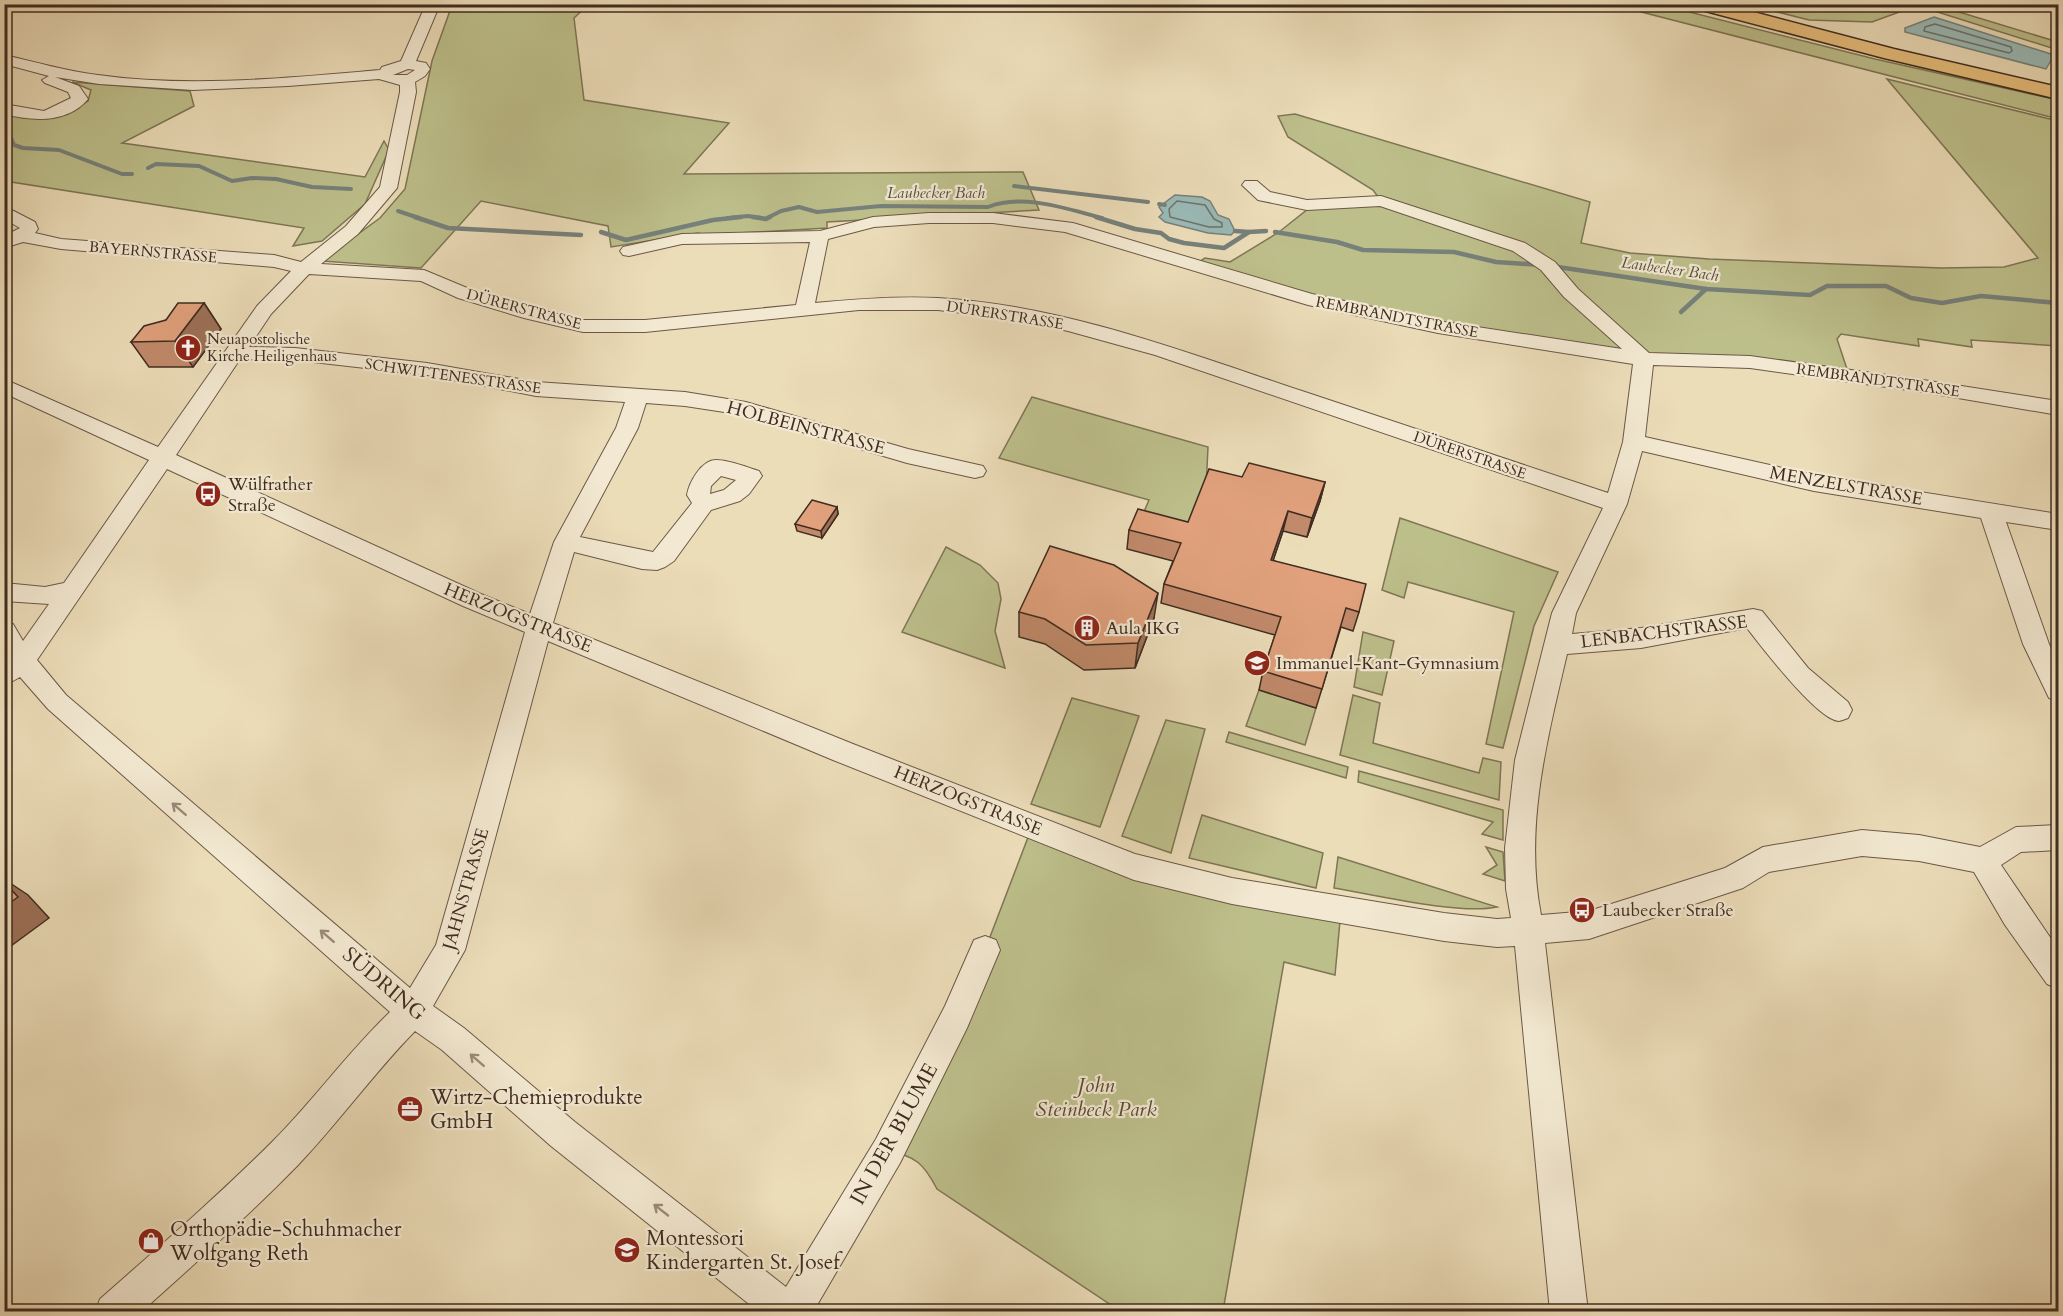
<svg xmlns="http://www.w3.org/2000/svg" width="2063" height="1316" viewBox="0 0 2063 1316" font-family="Cardo,serif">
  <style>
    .green { fill: #bdbf8b; stroke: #7e7656; stroke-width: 1.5 }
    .water { fill: #9abab7; stroke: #76817b; stroke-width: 1.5 }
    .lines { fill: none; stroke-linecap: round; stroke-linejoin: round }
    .shore { stroke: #6d736c; stroke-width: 1.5 }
    .stream-far1 { stroke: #76817b; stroke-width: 4 }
    .stream { stroke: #76817b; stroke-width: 4.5 }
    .minor-casing { stroke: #6b5847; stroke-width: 2 }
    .highway-casing { stroke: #402c21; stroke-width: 3 }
    .minor { fill: #f3e9d2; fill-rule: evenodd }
    .highway { fill: #e6be7c; fill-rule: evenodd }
    .wall { fill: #c18a6b; stroke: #402c21; stroke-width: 1.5 }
    .shaded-wall { fill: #9d7157; stroke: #402c21; stroke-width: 1.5 }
    .building { fill: #e0a17c; stroke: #402c21; stroke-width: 1.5 }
    .oneway { stroke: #9a8a7a }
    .labels { text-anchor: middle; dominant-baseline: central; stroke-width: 4.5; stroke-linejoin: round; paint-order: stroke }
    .far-street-label { font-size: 15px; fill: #402c21; stroke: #f3e9d2 }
    .far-poi-label { font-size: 15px; fill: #402c21; stroke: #f3e9d2; text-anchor: start }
    .far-water-label { font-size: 16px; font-style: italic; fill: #565046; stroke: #f3e9d2 }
    .street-label { font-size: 18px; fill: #402c21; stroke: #f3e9d2 }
    .poi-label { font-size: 18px; fill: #402c21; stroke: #f3e9d2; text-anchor: start }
    .near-street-label { font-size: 21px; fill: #402c21; stroke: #f3e9d2 }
    .near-park-label { font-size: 21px; font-style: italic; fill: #594936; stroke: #f3e9d2 }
    .near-poi-label { font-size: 21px; fill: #402c21; stroke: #f3e9d2; text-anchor: start }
  </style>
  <rect width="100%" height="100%" fill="#ecddb9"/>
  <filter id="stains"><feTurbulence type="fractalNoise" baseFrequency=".00333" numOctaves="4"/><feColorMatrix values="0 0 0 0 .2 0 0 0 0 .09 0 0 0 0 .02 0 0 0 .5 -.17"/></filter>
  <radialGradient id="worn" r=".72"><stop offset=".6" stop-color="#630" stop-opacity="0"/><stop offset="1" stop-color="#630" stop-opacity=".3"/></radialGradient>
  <g class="green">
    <polygon points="452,5 588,5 574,18 584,100 729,123 684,174 1023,172 1039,210 827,222 827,228 705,235 698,233 611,247 608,226 481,201 421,268 321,261 380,218 405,189 432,61"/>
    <polygon points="1614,5 1662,5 1875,59 2058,100 2058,119"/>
    <polygon points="1750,5 1792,5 1804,8 1854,11 1878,5 1936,5 2058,42 2058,50 1928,9 1902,11 1872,22 1809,20"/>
    <polygon points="1887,79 2058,121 2058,346 1971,340 1972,347 1918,339 1919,346 1841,334 1837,339 1849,375 1644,359 1438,327 1194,265 1205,258 1230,262 1279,232 1308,209 1381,201 1373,190 1288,137 1278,116 1295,114 1590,202 1581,243 1630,253 1709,259 1941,268 2004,267 2038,258"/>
    <path d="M72 82 190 91 194 106 122 143 365 177 384 141 389 150 365 204 322 241 293 246 304 228 5 181 4 113C42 122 54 119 88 101L91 90Z"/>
    <polygon points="1032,397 1208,447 1206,489 1185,541 1137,528 1149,500 999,458"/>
    <polygon points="1400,518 1558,572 1534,626 1503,748 1486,744 1514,612 1408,582 1404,598 1382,590"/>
    <polygon points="946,547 980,565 998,583 1001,599 995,631 1005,668 902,632"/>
    <polygon points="1363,632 1394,641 1382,695 1354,687"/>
    <polygon points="1259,690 1316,708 1305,745 1246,726"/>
    <polygon points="1353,695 1380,703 1373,743 1479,773 1483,758 1501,762 1499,800 1340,755"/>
    <polygon points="1072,698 1139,716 1100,827 1031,804"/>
    <polygon points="1166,720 1205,729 1171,853 1122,836"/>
    <polygon points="1229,732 1348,767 1346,778 1226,742"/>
    <polygon points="1359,771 1503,810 1503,840 1482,834 1493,822 1358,782"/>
    <polygon points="1202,815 1323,853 1316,888 1189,858"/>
    <path d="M1032 827 1341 910 1335 975 1284 962 1223 1311H1120L937 1189C924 1164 916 1156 888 1151L985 950Z"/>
    <polygon points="1486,847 1503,852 1505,881 1483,874 1497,865"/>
    <path d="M1338 857 1497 907C1459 915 1375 895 1334 888Z"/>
  </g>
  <g class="water">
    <polygon points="1934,17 2054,55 2046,69 1905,32 1905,28"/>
    <polygon points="1175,195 1202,197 1210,201 1218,215 1229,219 1235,231 1231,235 1208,233 1165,222 1159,217 1163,213 1159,207"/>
  </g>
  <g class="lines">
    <g class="shore">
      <polygon points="1935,24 2011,47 2012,51 2009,53 1924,31 1925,27"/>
      <polygon points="1177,201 1205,205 1214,219 1222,223 1222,227 1209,227 1170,217 1169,209"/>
    </g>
    <g class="stream-far1">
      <polyline points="4,137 11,138 14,145 23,148 59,150 122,174 132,174"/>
      <polyline points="148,168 156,164 199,166 232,181 252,178 276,179 312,187 351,189"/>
      <polyline points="1014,186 1148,202"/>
      <polyline points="1159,204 1165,205"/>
      <polyline points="398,211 419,218"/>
      <polyline points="728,218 748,216 762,218"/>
      <path d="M767 218 781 211 799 207 817 212 881 206 988 207C1023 193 1067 209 1102 218"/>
    </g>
    <g class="stream">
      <polyline points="415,217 448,228 581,235"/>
      <polyline points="753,217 766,219 770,217"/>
      <polyline points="1096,217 1135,229 1161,233 1169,239 1184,243 1224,248 1249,232 1266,231"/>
      <polyline points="1235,231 1249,232"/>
      <polyline points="601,232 626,240 713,220 741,217"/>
      <polyline points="1275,232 1337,242 1363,250 1454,252 1496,262 1541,265"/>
      <polyline points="1551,266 1706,289 1810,295 1827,286 1886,286 1911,298 1942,303 1981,296 2058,303"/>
      <polyline points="1681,312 1706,289"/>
    </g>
    <defs>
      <path id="minor" d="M426 4H440L416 61 426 63 430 69 425 76 415 82 416 92 397 188 358 234 321 264 424 270 472 290 536 309 583 320H645L796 305 810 242 682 244 629 256 623 255 620 251 623 247 682 234 820 231 873 217 929 213H993L1073 223 1312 294 1438 321 1622 349 1564 297 1541 270 1513 251 1380 206 1307 210 1258 200 1242 185 1245 181H1257L1270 192 1307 200 1381 196 1525 243 1555 262 1578 289 1649 353 1750 356 1923 380 2058 401V415L1923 392 1750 368 1653 365 1645 437 1814 475 2058 514V530L2006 522 2049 644 2058 665V701L2049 698 2023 644 1981 518 1814 491 1642 451 1627 504 1576 613 1572 634 1641 628 1753 609 1762 611 1808 668 1848 702 1852 710 1848 718C1845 719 1843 720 1839 721 1818 721 1761 646 1747 628L1641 648 1567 654C1547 740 1524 827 1541 915L1589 911 1725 868 1763 847 1862 830 1919 835 1980 847 2016 827 2058 825V850L2021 852 2001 865 2058 949V989L2047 984 2005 925 1974 872 1919 861 1862 856 1769 872 1743 888 1589 939 1545 943 1588 1312H1550L1515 946 1497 947 1444 941 1232 904 1134 880 833 760 548 641 465 950 433 1006 464 1028 575 1122 786 1287 876 1139 945 1006 974 940 985 936 996 940 1000 950 967 1028 900 1163 813 1312H759L551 1146 442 1050 415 1031C373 1074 339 1122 298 1165 248 1216 195 1264 141 1312H95L100 1299C159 1247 218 1196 273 1141 314 1100 348 1052 390 1012L48 709 20 677 4 686V661L7 659 4 654V622L13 624 23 641 49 604 4 601V583L45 587 64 583 149 460 4 393V379L158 447 257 306 291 271 274 267 61 249 23 242 4 248V236L20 228 4 219V206L35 222 38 229 35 233 61 239 274 255 301 262 346 226 380 187 400 92V85L379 79 288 86 193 90 99 84 55 77 79 86 88 99C67 124 32 121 4 114V104L44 111 71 98 68 92 45 83 42 80 49 76 4 64V55C36 62 66 71 98 75 191 88 286 78 380 70L382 67 401 61ZM408 69 415 70 407 75H393ZM929 223H993L1065 232 1308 305 1438 333 1633 364 1623 442 1608 493C1506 459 1404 425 1302 391 1185 352 1063 305 938 298 897 296 856 299 815 303L828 239 874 227ZM309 274 421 281 458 298 524 318 583 332H645L859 310H938L1005 318 1068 331 1155 355 1603 508 1552 613 1515 760 1505 848 1506 889 1511 918 1497 919 1444 913 1232 878 1135 854 853 744 553 623 574 552 642 569 657 570 665 567 674 561 711 510 740 501 749 494 762 476 759 471C746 467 729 460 716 460 701 460 689 483 687 495L692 503 653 552 580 537 638 428 646 403 685 406 744 415 907 463 975 478 983 476 986 471 983 466 908 449 746 402 685 392 536 382 427 363 295 348 249 347 271 314ZM240 359 295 360 427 375 536 396 625 402 616 428 554 542 530 614 481 594 176 455ZM167 469 463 606 525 632 436 945 410 988 66 695 37 660ZM721 476 736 480 724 490 710 494 711 486Z"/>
      <polygon id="highway" points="1691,4 1723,4 1894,49 2058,87 2058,99 1884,58 1694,8"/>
    </defs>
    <use href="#minor" class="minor-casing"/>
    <use href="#highway" class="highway-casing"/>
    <use href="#minor" class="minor"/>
    <use href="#highway" class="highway"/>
  </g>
  <g class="wall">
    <polygon points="204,303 221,329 193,367 149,367 131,342 166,320"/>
    <polygon points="1242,477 1325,482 1320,501 1307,537 1283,531 1273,560 1359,612 1353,631 1341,627 1316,708 1259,690 1263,671 1275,635 1161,603 1164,584 1173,561 1127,549 1129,530 1188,522"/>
    <polygon points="837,507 838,514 822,538 797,531 795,524"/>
    <polygon points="1019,612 1154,618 1135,668 1084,670 1045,644 1019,637"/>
  </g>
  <g class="shaded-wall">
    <polygon points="204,303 221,329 193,367 175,341"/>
    <polygon points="1325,482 1320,501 1307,537 1312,518"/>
    <polygon points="837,507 838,514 822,538 821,531"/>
    <polygon points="1288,511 1283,531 1267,579 1271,560"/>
    <polygon points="1158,593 1154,618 1135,668 1138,643"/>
    <polygon points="4,879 28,895 49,918 4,951"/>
  </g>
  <g class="building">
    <polygon points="178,303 204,303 175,341 131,342 144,326 166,320"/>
    <polygon points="1249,463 1325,482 1312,518 1288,511 1271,560 1366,584 1359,612 1346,608 1322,689 1263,671 1281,617 1164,584 1181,543 1129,530 1138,509 1188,522 1209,469 1242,477"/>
    <polygon points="812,500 837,507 821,531 795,524"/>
    <polygon points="1050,546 1114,565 1158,593 1138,643 1086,645 1045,619 1019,612"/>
    <polygon points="4,882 18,897 4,907"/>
  </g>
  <defs><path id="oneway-shaft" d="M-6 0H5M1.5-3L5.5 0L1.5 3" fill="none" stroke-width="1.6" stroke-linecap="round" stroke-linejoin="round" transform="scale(1.5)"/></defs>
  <g class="oneway">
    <use href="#oneway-shaft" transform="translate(179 809) rotate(-139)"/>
    <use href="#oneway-shaft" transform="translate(327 936) rotate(-139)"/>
    <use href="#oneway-shaft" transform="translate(477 1060) rotate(-139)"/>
    <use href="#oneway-shaft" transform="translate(661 1210) rotate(-142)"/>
  </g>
  <defs>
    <symbol id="church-disc" viewBox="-11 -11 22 22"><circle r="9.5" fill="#8f2418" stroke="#f3e9d2"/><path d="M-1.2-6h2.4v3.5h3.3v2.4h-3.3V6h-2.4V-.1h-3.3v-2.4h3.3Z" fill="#fff"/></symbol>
    <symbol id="bus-disc" viewBox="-11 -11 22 22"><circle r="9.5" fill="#8f2418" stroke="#f3e9d2"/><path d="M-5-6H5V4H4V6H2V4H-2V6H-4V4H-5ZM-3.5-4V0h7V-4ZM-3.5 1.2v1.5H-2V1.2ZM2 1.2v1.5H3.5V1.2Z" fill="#fff"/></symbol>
    <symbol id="building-disc" viewBox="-11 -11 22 22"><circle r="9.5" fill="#8f2418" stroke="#f3e9d2"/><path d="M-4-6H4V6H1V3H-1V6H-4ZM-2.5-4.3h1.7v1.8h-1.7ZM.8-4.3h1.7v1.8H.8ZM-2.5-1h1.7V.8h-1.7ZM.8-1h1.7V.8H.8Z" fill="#fff"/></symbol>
    <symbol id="school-disc" viewBox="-11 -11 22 22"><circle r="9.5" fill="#8f2418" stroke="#f3e9d2"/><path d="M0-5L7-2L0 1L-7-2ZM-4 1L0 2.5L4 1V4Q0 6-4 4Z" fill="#fff"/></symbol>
    <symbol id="office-disc" viewBox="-11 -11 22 22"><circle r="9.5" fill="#8f2418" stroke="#f3e9d2"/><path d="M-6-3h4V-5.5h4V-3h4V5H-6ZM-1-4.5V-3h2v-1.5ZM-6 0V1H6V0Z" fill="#fff"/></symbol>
    <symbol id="shop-disc" viewBox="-11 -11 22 22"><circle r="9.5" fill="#8f2418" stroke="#f3e9d2"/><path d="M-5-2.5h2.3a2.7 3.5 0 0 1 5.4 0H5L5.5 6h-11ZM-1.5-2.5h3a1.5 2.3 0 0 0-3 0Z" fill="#fff"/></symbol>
  </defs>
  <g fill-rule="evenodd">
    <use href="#church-disc" x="173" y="333" width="30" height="30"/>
    <use href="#bus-disc" x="193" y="479" width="30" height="30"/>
    <use href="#building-disc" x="1072" y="613" width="30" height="30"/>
    <use href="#school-disc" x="1242" y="648" width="30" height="30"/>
    <use href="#bus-disc" x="1567" y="895" width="30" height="30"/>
    <use href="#office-disc" x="395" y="1094" width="30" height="30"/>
    <use href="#shop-disc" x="136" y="1226" width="30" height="30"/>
    <use href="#school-disc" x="612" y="1235" width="30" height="30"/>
  </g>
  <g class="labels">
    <g class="far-street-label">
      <text transform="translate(153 252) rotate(5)">BAYERNSTRASSE</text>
      <text transform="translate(524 309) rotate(15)">DÜRERSTRASSE</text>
      <text transform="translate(1005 315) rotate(9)">DÜRERSTRASSE</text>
      <text transform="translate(1397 317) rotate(11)">REMBRANDTSTRASSE</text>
      <text transform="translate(453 376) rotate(8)">SCHWITTENESSTRASSE</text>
      <text transform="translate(1878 380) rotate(8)">REMBRANDTSTRASSE</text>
      <text transform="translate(1470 455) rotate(19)">DÜRERSTRASSE</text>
    </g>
    <g class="far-poi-label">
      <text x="207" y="339">Neuapostolische<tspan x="207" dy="17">Kirche Heiligenhaus</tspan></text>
    </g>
    <g class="far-water-label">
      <text x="936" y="193">Laubecker Bach</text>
      <text transform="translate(1670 269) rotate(8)">Laubecker Bach</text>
    </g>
    <g class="street-label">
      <text transform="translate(806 428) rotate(15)">HOLBEINSTRASSE</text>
      <text transform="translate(1846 486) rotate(10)">MENZELSTRASSE</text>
      <text transform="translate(518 618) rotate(22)">HERZOGSTRASSE</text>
      <text transform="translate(1664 632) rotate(-7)">LENBACHSTRASSE</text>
      <text transform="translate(968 801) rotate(22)">HERZOGSTRASSE</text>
      <text transform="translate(466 889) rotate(-74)">JAHNSTRASSE</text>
    </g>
    <g class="poi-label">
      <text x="228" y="484">Wülfrather<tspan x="228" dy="21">Straße</tspan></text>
      <text x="1106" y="628">Aula IKG</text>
      <text x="1276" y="663">Immanuel-Kant-Gymnasium</text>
      <text x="1602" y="910">Laubecker Straße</text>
    </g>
    <g class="near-street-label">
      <text transform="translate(384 984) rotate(40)">SÜDRING</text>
      <text transform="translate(894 1134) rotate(-61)">IN DER BLUME</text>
    </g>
    <g class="near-park-label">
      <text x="1096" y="1085">John<tspan x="1096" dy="24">Steinbeck Park</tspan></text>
    </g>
    <g class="near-poi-label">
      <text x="430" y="1097">Wirtz-Chemieprodukte<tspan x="430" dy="24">GmbH</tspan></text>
      <text x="170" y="1229">Orthopädie-Schuhmacher<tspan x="170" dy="24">Wolfgang Reth</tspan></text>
      <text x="646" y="1238">Montessori<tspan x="646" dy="24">Kindergarten St. Josef</tspan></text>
    </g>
  </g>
  <rect width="2063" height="1316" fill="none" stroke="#ecddb9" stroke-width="24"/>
  <rect x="6" y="6" width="2051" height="1304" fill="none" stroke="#402c21" stroke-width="3"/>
  <rect x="12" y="12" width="2039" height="1292" fill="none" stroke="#402c21" stroke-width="1.5"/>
  <rect width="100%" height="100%" filter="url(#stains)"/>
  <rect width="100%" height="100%" fill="url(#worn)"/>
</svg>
